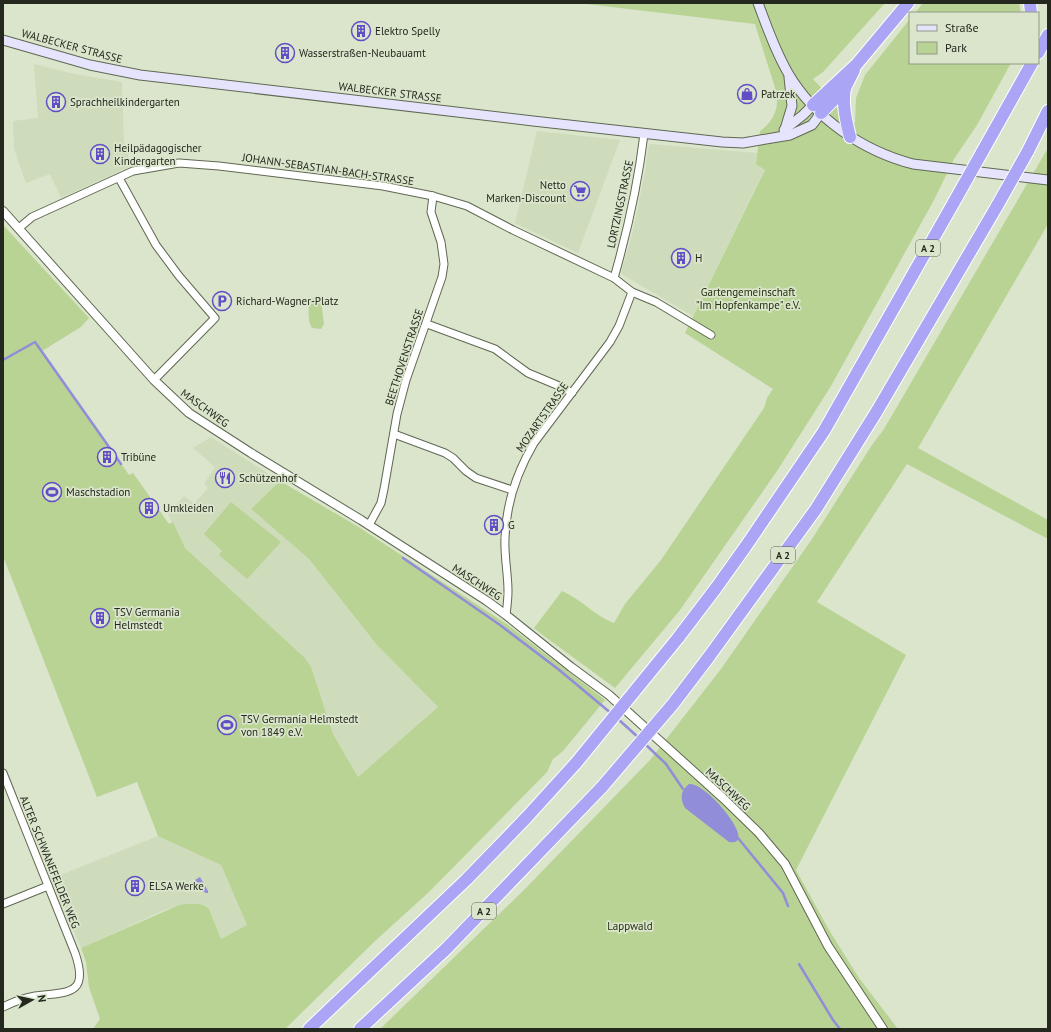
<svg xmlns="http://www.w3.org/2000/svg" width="1051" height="1032" viewBox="0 0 1051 1032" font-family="'PT Sans',sans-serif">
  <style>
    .built { fill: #cedcbb }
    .green { fill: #b9d394 }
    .water { fill: #918dd8 }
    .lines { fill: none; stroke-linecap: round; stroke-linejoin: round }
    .stream { stroke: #918dd8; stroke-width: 2.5 }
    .minor-casing { stroke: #5f6852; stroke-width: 9 }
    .tertiary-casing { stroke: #5f6852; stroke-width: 10 }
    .secondary-casing { stroke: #5f6852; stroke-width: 11 }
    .motorway-casing { stroke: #fff; stroke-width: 14 }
    .minor { stroke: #fff; stroke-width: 7 }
    .tertiary { stroke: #fff; stroke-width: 8 }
    .secondary { stroke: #e6e4fc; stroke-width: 9 }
    .motorway { stroke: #aaa6f5; stroke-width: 12 }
    .motorway-bridge-casing { stroke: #fff; stroke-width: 14; stroke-linecap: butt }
    .motorway-bridge { stroke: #aaa6f5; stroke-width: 12 }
    .labels { text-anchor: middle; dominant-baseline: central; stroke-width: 3.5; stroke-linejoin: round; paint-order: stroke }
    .shield { fill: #dae5cc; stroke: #5b6152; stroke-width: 1 }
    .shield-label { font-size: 10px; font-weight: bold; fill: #24281e }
    .poi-label { font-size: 11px; fill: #24281e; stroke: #dae5cc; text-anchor: start }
    .street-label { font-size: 11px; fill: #24281e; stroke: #dae5cc }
    .park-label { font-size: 11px; fill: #24300f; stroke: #dae5cc }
  </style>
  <rect width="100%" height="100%" fill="#dae5cc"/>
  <g class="built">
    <polygon points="34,64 74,74 122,82 124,142 131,166 61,198 50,174 26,183 14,149 13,121 38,118"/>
    <polygon points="537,131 620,140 578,253 515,223"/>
    <polygon points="650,144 757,153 756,163 765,169 693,316 623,275 621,273 633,231 645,172 648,148"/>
    <polygon points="211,437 280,481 251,509 309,559 377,645 438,707 358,777 333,734 311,667 305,658 184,548 168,514 184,496 194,504 208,488 204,484 215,467 193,448"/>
    <polygon points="158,836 221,865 247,925 221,939 209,909 183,904 162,911 81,948 53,878"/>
  </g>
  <g class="green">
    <path d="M578 3H885L823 72 813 79 855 123 856 98 865 75 910 19V63H1011L977 125 954 159 934 200 831 386 777 471 680 610 615 688 544 636 534 628 562 591C581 599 595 616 614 623L625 604 661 560 764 408 767 398 773 389 685 333 765 170 756 164 760 131C769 125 777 114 777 102 777 92 773 81 770 72 765 56 760 40 755 24Z"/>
    <polygon points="923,3 1019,3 1021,13 915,13"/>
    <polygon points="1048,148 1048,224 918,448 1048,520 1048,539 907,464 817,602 906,655 796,870 829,930 859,978 898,1029 380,1029 523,891 650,760 721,669 812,539 872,445 884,429"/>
    <polygon points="3,225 89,318 81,327 42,351 129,475 133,473 169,524 173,522 185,548 305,658 311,667 333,734 358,777 438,707 377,645 309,559 251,509 280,481 357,526 508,625 605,700 563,751 553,759 547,772 429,892 374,942 285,1029 93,1029 100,1019 89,987 86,962 81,948 177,906 183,904 199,904 205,906 209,909 221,939 247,925 221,865 158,836 137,782 97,797 3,556"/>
    <path d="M316 297 321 300 324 324 321 329 312 328C307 320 309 309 309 300Z"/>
    <polygon points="231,502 281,542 247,579 219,555 222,551 204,534"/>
  </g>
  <g class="water">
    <path d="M689 784C706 781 760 847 729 842L685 808C680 799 680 791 689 784Z"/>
    <polygon points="200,877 208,891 208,893 206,893 199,889 195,880"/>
  </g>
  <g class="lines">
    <g class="stream">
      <polyline points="3,360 35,342 121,464"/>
      <polyline points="403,558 500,625 558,669 612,714"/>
      <polyline points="618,719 639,738"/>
      <polyline points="644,743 666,764 683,789"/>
      <polyline points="738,838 783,893 788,906"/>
      <polyline points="799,964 833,1020 840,1029"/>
    </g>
    <defs>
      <g id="minor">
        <polyline points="119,178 156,245 179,276 215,318 154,380"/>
        <polyline points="19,228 32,217 133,171 179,163 219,166 383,186 433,196 467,206 513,230 614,278 632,292 656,302 711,335"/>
        <path d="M614 278C628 229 638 184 644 134"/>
        <polyline points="427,324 495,349 528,373 564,388 572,393"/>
        <polyline points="394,434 445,453 453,458 466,471 476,478 512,490"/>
        <polyline points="369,525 381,503 384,489 397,414 406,380 442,277 444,264 441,242 431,212 433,196"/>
        <path d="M506 615C507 607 508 599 508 591 508 573 504 556 505 538 506 504 517 472 534 443L610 342 619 326 632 292"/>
        <path d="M3 773 75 953C90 996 67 992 35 996 23 998 13 1002 3 1007"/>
        <polyline points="3,904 48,886"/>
      </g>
      <polyline id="tertiary" points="3,211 154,380 189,413 251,453 361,520 487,601 506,615 571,667 609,695 723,798 759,833 785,864 828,946 883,1029"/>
      <g id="secondary">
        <path d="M758 3C767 27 775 51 788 73 814 118 863 151 913 164L1048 180"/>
        <polyline points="3,40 90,65 140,75 533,121 722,142 743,143 790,135 812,125 821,113"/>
        <polyline points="785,129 792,106 789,77"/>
        <polyline points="784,130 803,115 813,105"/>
      </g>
      <g id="motorway">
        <polyline points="1030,3 1031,13"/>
        <polyline points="1038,53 1048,35"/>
        <path d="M845 88C842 105 846 120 850 137"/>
        <polyline points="813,105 856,65 908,3"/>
        <polyline points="821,113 845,88 854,70"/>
        <polyline points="1028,151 1048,111"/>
        <polyline points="981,154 1032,63"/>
        <polyline points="678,638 716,588 746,546 824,431 954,202"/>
        <polyline points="708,658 816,509 877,411 997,206"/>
        <polyline points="309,1029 467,879 526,818 576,763"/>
        <polyline points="360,1029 446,949 602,787"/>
      </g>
    </defs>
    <use href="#minor" class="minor-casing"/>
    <use href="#tertiary" class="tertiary-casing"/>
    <use href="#secondary" class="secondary-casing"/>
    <use href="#motorway" class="motorway-casing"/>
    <use href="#minor" class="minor"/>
    <use href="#tertiary" class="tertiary"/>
    <use href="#secondary" class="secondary"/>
    <use href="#motorway" class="motorway"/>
    <defs>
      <g id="motorway-bridge">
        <polyline points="954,202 981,154"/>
        <polyline points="997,206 1028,151"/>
        <polyline points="576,763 678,638"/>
        <polyline points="602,787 673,704 708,658"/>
      </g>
    </defs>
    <use href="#motorway-bridge" class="motorway-bridge-casing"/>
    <use href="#motorway-bridge" class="motorway-bridge"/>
  </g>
  <defs>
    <symbol id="building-ring" viewBox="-11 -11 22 22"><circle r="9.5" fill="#dae5cc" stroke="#614ec6" stroke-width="1.5"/><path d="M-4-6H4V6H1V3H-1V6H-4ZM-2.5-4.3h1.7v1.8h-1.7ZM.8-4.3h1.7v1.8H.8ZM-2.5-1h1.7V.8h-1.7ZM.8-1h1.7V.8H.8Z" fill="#614ec6"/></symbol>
    <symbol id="shop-ring" viewBox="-11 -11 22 22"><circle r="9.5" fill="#dae5cc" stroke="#614ec6" stroke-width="1.5"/><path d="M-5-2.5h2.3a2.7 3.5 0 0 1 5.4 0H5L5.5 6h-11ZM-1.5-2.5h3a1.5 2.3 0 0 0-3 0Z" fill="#614ec6"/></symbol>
    <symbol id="supermarket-ring" viewBox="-11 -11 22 22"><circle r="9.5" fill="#dae5cc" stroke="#614ec6" stroke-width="1.5"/><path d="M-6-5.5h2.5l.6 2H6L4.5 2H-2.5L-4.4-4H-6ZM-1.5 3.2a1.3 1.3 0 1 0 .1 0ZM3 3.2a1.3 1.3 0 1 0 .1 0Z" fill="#614ec6"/></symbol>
    <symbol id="parking-ring" viewBox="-11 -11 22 22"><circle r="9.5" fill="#dae5cc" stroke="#614ec6" stroke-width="1.5"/><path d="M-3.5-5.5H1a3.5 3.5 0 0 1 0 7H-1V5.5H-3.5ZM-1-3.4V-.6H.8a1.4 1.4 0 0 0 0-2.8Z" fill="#614ec6"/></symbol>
    <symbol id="restaurant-ring" viewBox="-11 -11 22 22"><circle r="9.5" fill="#dae5cc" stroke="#614ec6" stroke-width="1.5"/><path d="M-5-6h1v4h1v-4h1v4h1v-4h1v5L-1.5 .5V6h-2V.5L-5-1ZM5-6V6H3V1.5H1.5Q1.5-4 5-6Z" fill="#614ec6"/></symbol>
    <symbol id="stadium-ring" viewBox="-11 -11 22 22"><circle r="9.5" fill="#dae5cc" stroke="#614ec6" stroke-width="1.5"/><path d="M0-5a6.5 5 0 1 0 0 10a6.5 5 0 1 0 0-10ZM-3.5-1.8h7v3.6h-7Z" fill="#614ec6"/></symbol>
  </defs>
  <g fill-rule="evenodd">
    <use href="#building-ring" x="350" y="20" width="22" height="22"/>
    <use href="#building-ring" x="274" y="42" width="22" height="22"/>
    <use href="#shop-ring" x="736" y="83" width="22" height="22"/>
    <use href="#building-ring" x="45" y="91" width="22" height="22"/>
    <use href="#building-ring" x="89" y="143" width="22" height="22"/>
    <use href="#supermarket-ring" x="569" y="180" width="22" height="22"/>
    <use href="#building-ring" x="670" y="247" width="22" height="22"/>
    <use href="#parking-ring" x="211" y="290" width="22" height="22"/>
    <use href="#building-ring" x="96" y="446" width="22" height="22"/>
    <use href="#restaurant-ring" x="214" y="467" width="22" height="22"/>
    <use href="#stadium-ring" x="41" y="481" width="22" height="22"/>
    <use href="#building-ring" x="138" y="497" width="22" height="22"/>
    <use href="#building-ring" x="483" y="514" width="22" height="22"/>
    <use href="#building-ring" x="89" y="607" width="22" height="22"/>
    <use href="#stadium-ring" x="216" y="714" width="22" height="22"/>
    <use href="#building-ring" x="124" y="875" width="22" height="22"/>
  </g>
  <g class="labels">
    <g class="shield">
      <rect x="916" y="240" width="24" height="16" rx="3"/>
      <rect x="771" y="547" width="24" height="16" rx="3"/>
      <rect x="472" y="903" width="24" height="16" rx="3"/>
    </g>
    <g class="shield-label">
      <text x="928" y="248">A 2</text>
      <text x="783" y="555">A 2</text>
      <text x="484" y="911">A 2</text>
    </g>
    <g class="poi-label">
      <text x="375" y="31">Elektro Spelly</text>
      <text x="299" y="53">Wasserstraßen-Neubauamt</text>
      <text x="761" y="94">Patrzek</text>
      <text x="70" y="102">Sprachheilkindergarten</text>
      <text x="114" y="148">Heilpädagogischer<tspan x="114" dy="13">Kindergarten</tspan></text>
      <text x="566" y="185" text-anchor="end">Netto<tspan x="566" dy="13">Marken-Discount</tspan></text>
      <text x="695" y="258">H</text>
      <text x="236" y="301">Richard-Wagner-Platz</text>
      <text x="121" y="457">Tribüne</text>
      <text x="239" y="478">Schützenhof</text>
      <text x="66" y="492">Maschstadion</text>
      <text x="163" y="508">Umkleiden</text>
      <text x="508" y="525">G</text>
      <text x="114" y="612">TSV Germania<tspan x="114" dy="13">Helmstedt</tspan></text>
      <text x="241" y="719">TSV Germania Helmstedt<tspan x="241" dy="13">von 1849 e.V.</tspan></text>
      <text x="149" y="886">ELSA Werke</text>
    </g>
    <g class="street-label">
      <text transform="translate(72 46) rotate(15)">WALBECKER STRASSE</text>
      <text transform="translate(390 92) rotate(7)">WALBECKER STRASSE</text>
      <text transform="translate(328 169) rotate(8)">JOHANN-SEBASTIAN-BACH-STRASSE</text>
      <text transform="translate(620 204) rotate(-78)">LORTZINGSTRASSE</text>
      <text transform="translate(404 357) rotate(-72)">BEETHOVENSTRASSE</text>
      <text transform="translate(205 408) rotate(36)">MASCHWEG</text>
      <text transform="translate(542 417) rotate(-55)">MOZARTSTRASSE</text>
      <text transform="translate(477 582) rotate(33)">MASCHWEG</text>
      <text transform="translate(728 789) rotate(43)">MASCHWEG</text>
      <text transform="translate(50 862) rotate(68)">ALTER SCHWANEFELDER WEG</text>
    </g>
    <g class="park-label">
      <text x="748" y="292">Gartengemeinschaft<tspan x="748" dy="13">"Im Hopfenkampe" e.V.</tspan></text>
      <text x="630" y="926">Lappwald</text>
    </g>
  </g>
  <rect width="1051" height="1032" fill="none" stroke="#24281e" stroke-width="8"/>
  <rect x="909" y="12" width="130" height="52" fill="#dae5cc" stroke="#919986"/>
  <rect x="917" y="25" width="20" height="6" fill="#e6e4fc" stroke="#919986"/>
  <text x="945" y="32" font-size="12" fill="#24281e">Straße</text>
  <rect x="917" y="42" width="20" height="12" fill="#b9d394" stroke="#919986"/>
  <text x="945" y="52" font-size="12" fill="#24281e">Park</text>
  <g transform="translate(32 1000) rotate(82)" stroke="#dae5cc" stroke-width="3" paint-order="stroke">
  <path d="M0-3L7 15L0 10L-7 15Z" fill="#24281e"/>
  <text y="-6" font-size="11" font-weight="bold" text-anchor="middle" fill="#24281e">N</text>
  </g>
</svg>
